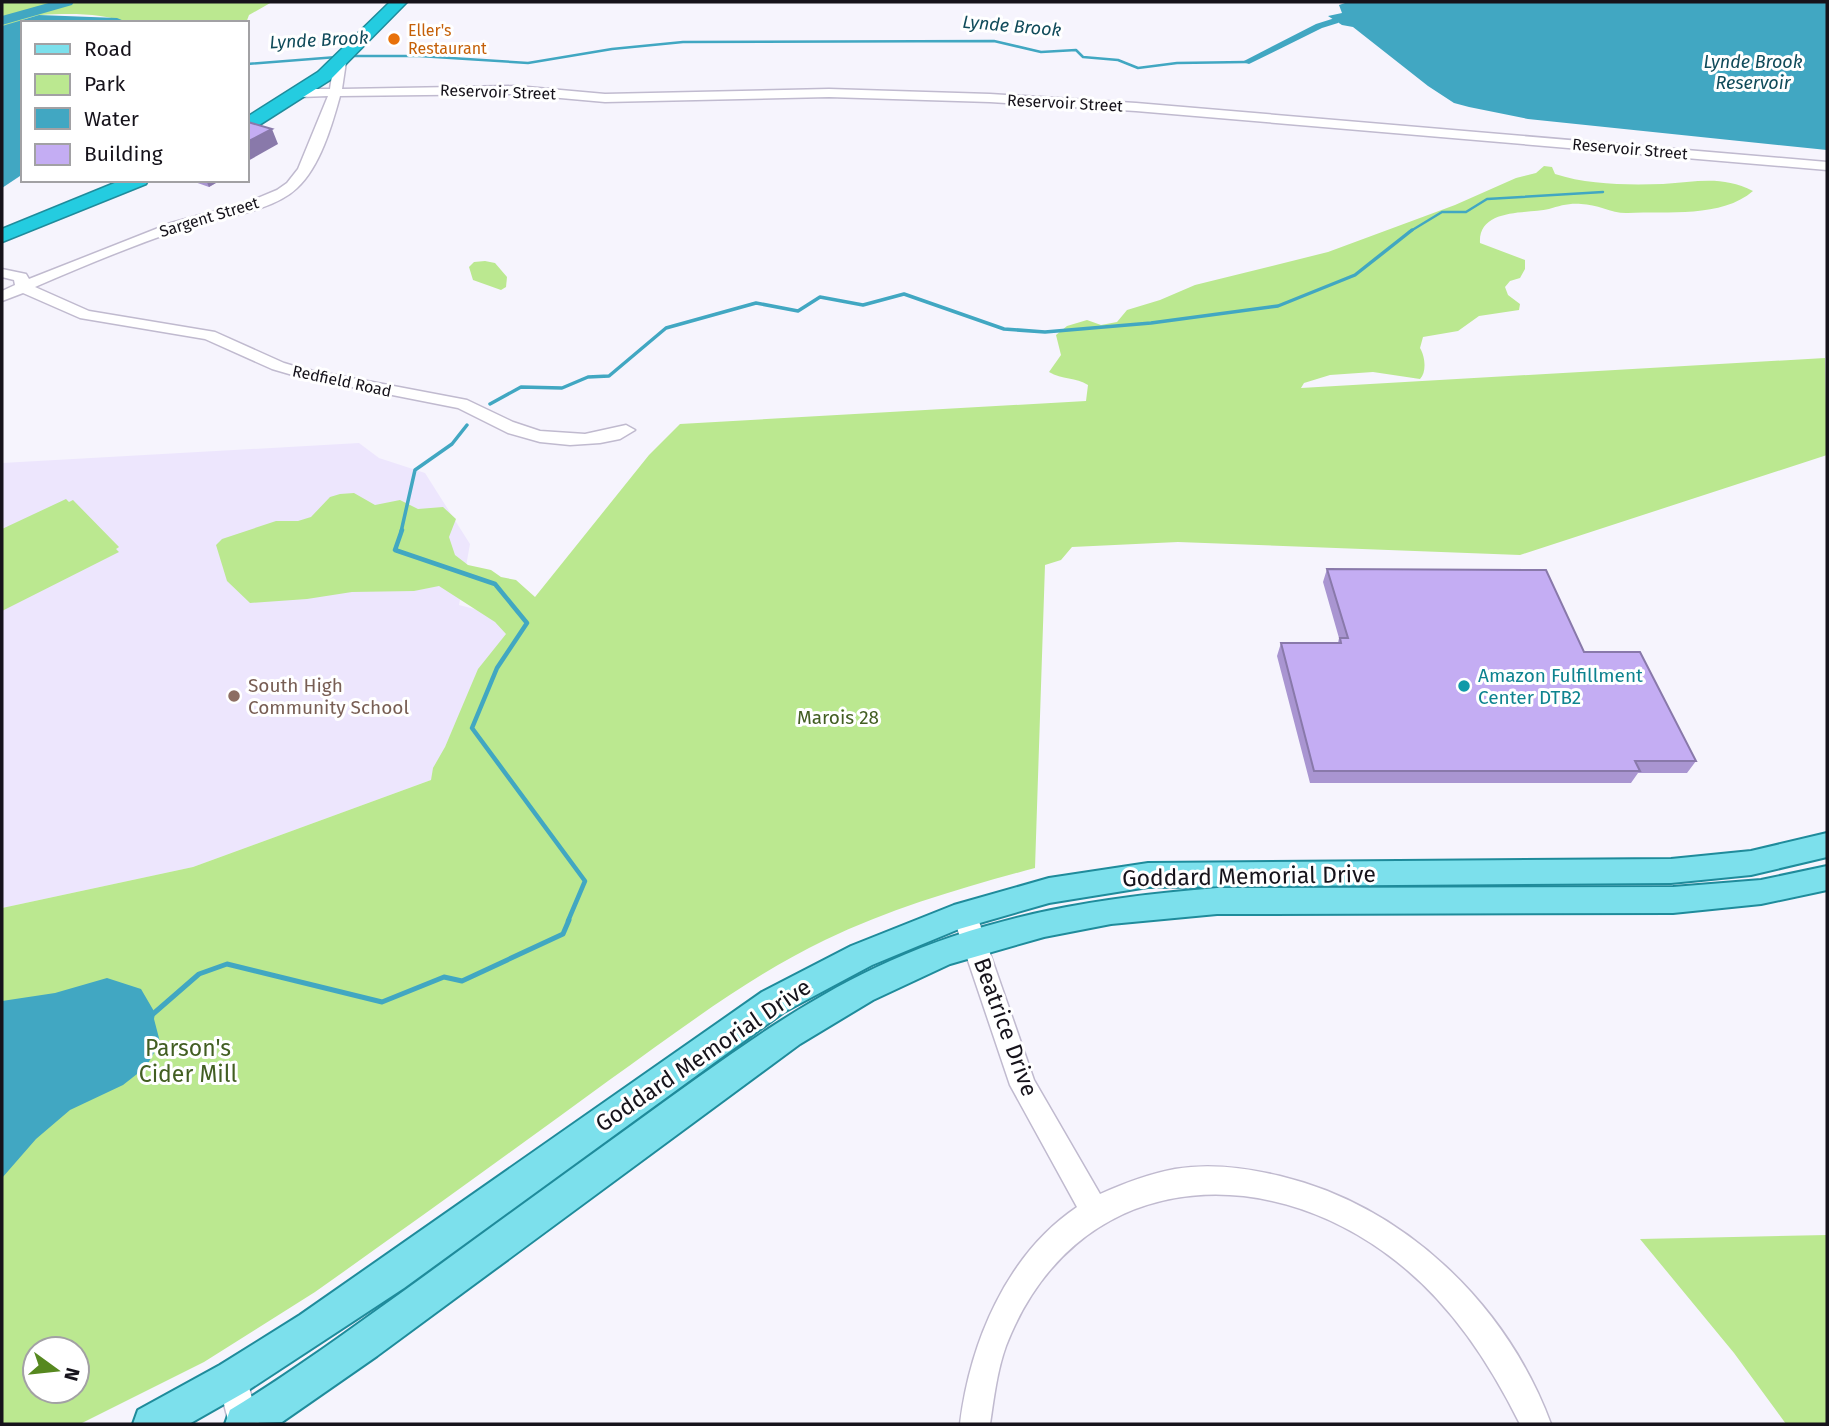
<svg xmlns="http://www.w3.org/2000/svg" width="1829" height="1426" viewBox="0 0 1829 1426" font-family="'Fira Sans',sans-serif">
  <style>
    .built { fill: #ede6fd }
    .green { fill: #bbe890; fill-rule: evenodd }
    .water { fill: #41a7c2 }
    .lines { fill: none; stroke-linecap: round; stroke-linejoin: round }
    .stream-far3 { stroke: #41a7c2; stroke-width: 2.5 }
    .stream-far2 { stroke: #41a7c2; stroke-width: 3.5 }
    .stream-far1 { stroke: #41a7c2; stroke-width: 4.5 }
    .stream { stroke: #41a7c2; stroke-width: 5 }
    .canal { fill: #41a7c2; fill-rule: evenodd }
    .river { fill: #41a7c2; fill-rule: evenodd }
    .minor-casing { stroke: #c0bacf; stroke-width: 3 }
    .major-casing { stroke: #1f8b9b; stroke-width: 4 }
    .highway-casing { stroke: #1f8b9b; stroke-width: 3 }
    .minor { fill: #fff; fill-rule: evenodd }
    .major { fill: #7ce0ec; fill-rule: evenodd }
    .highway { fill: #24cce0; fill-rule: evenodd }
    .wall { fill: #a995d1 }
    .shaded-wall { fill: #8979aa }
    .building { fill: #c4adf3; stroke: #8979aa; stroke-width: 2 }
    .food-dot { fill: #e8710a; stroke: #fff; stroke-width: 2.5 }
    .culture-dot { fill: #0f9aa8; stroke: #fff; stroke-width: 2.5 }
    .education-dot { fill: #8d6e63; stroke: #fff; stroke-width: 2.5 }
    .labels { text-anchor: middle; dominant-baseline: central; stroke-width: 6; stroke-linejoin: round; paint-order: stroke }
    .far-food-label { font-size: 16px; fill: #c56008; stroke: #fff; text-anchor: start }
    .far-street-label { font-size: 16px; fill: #16131b; stroke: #fff }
    .far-water-label { font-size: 18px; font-style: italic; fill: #104b5a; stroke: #fff }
    .culture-label { font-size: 19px; fill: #0d838f; stroke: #fff; text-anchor: start }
    .education-label { font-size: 19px; fill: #785e54; stroke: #fff; text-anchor: start }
    .park-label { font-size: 19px; fill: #425e22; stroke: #fff }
    .near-street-label { font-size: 23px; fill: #16131b; stroke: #fff }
    .near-park-label { font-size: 23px; fill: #425e22; stroke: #fff }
  </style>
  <rect width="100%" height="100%" fill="#f6f4fd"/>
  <polygon class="built" points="359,443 379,458 425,473 470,544 459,605 517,620 455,724 431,780 193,867 2,908 2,463"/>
  <g class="green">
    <path d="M2 2H272L249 15 246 23H129C104 13 69 13 41 15 29 17 16 23 4 26H2Z"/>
    <path d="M1544 166 1552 167 1555 174C1588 185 1628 185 1663 184 1696 182 1722 175 1753 191 1722 218 1667 211 1628 213 1613 214 1597 204 1581 204 1569 203 1559 206 1549 209 1526 214 1478 208 1480 243L1525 260V269L1520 278 1510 281 1505 287 1508 295 1520 304 1519 310 1479 316 1458 331 1423 337 1420 348C1425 356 1427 372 1420 379L1373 372 1330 375 1304 383 1301 388 1825 358 1827 455 1520 555 1178 542 1072 547 1061 560 1045 565 1035 868C964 887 892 908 825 940 748 977 677 1032 608 1081 511 1152 414 1222 315 1292L204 1362 80 1424H2V908L193 867 431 780 433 768 445 747 478 669 506 634 495 622 439 586 414 591 352 592 307 599 250 603 227 581 216 545 222 539 276 521H298L311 517 330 497 340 494 354 493 375 505 400 500 418 509 443 507 456 519 449 537 455 555 468 565 491 570 501 577 516 580 535 597 649 455 680 424 1086 401 1088 385C1076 377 1062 380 1049 372L1061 355 1056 335 1067 326 1087 320 1101 325 1117 322 1127 310 1160 300 1195 285 1328 252 1455 205 1516 178 1536 173ZM35 1349H77V1391H35Z"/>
    <polygon points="485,261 495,263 507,277 506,287 501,290 473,280 469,267 474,262"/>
    <polygon points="66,499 69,502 73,500 119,547 116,549 119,552 2,611 2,529"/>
    <polygon points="1827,1235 1827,1424 1786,1424 1734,1353 1640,1239"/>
  </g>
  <g class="water">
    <polygon points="1348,2 1827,2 1827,150 1528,119 1469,107 1454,103 1428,86 1353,27 1342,25 1328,16 1342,13 1339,5"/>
    <polygon points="39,15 117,18 129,23 23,23 23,174 2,188 2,26"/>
    <polygon points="107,978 141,989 155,1013 154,1019 160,1042 146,1067 123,1085 70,1110 36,1139 2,1178 2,1001 55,993"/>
  </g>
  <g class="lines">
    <g class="stream-far3">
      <polyline points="349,56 419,56 528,63 612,49 683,42 994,41 1041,52 1076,50 1083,57 1118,60 1138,68 1177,63 1246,62"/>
      <polyline points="247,64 337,57"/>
      <polyline points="1409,232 1442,212 1466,212 1487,199 1603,192"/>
    </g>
    <g class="stream-far2">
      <polyline points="490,404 521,387 562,388 588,377 609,376 666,328 756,303 798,311 820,297 863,305 904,294 1004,329 1045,332 1151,323 1278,306 1355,275 1412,230"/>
      <polyline points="401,532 415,470 452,444 467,425"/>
    </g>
    <polyline class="stream-far1" points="402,530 395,550 495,584 527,623 497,668 472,728 585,881 568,921"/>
    <polyline class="stream" points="153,1014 199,974 227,964 382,1002 444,977 462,981 563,934 569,920"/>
    <polygon class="canal" points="1335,18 1338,19 1338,23 1322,28 1249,64 1242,62 1316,24"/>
    <polygon class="river" points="52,2 74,2 72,5 2,25 2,16"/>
    <defs>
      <g id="minor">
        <path d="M340 58 346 62 342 89 516 86 605 94 829 89 990 94 1136 103 1827 162V170L1136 111 990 102 829 97 605 102 516 94 340 96C332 125 320 167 297 188 271 213 215 218 181 229 132 246 83 266 35 287L89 311 215 332 284 363 304 369 467 400 513 422 540 431 585 434 626 425 635 430 620 439 600 443 570 445 540 442 508 433 458 408 296 376 272 369 205 339 80 318 23 293 2 301V291L15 285 14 280 2 277V269L26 274 29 279 171 223 248 202 277 190 287 183 298 169 328 96 300 97 294 93 300 89H330L334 62Z"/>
        <path d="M964 903 972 906 976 913 1034 1080 1100 1194C1125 1183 1148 1174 1175 1169 1210 1163 1247 1168 1280 1176 1405 1206 1507 1305 1551 1424H1520C1489 1362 1451 1304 1396 1261 1259 1154 1073 1172 1006 1346 997 1371 994 1398 990 1424H960C970 1343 1006 1255 1077 1207L1010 1085 952 913 956 906Z"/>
        <polygon points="233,1365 244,1369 259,1424 229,1424 218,1380 222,1369"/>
      </g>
      <g id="major">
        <polygon points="1827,833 1827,857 1751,875 1671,883 1148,887 1049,903 959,929 872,965 784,1012 404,1288 247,1391 189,1424 133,1424 138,1410 220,1365 300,1315 762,992 851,946 954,905 1049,878 1148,863 1671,859 1751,851"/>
        <path d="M1827 866V890L1761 904 1673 913 1217 914 1111 924 1044 937 950 964 873 1000 800 1044 377 1356 282 1422 225 1424 230 1410C297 1369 359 1323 423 1277 493 1226 564 1174 635 1123 717 1064 798 1002 890 961 994 914 1104 897 1217 888L1673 887 1761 880Z"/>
      </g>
      <g id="highway">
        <polygon points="390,2 407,2 330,80 253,129 247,130 247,117 318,72"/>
        <polygon points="122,180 148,180 146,184 2,242 2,229"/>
      </g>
    </defs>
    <use href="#minor" class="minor-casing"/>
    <use href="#major" class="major-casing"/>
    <use href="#highway" class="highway-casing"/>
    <use href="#minor" class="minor"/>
    <use href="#major" class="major"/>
    <use href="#highway" class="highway"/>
  </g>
  <g class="wall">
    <polygon points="189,180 221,180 209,187"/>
    <polygon points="1327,569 1584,652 1696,761 1687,773 1638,773 1631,783 1310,783 1277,656 1281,643 1338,643 1339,638 1323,582"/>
  </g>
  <g class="shaded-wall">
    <polygon points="272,129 278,144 248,161 247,142"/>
    <polygon points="206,180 221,180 209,187"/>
  </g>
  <g class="building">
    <polygon points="247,122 248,122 272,129 247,142"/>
    <polygon points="1327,569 1546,570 1584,652 1640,652 1696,761 1635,761 1640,771 1314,771 1281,643 1341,643 1340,638 1348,638"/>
  </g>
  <circle class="food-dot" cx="394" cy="39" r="7"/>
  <circle class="culture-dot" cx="1464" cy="686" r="7"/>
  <circle class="education-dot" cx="234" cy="696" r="7"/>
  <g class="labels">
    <g class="far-food-label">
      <text x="408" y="30">Eller's<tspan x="408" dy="18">Restaurant</tspan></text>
    </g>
    <g class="far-street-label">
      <text transform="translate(498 92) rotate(2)">Reservoir Street</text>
      <text transform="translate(1065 103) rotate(3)">Reservoir Street</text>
      <text transform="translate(1630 149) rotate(5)">Reservoir Street</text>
      <text transform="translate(209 217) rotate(-17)">Sargent Street</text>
      <text transform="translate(342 381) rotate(12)">Redfield Road</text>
    </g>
    <g class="far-water-label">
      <text transform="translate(1012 26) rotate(5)">Lynde Brook</text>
      <text transform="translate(319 40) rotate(-3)">Lynde Brook</text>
      <text x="1753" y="62">Lynde Brook<tspan x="1753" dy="21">Reservoir</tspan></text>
    </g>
    <g class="culture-label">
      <text x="1478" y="675">Amazon Fulfillment<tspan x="1478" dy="22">Center DTB2</tspan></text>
    </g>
    <g class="education-label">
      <text x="248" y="685">South High<tspan x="248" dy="22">Community School</tspan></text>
    </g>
    <g class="park-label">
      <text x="838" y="717">Marois 28</text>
    </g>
    <g class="near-street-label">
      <text transform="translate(1249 876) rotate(-1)">Goddard Memorial Drive</text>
      <text transform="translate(1006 1027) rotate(70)">Beatrice Drive</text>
      <text transform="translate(703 1055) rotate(-34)">Goddard Memorial Drive</text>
    </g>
    <g class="near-park-label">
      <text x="188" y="1048">Parson's<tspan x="188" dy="26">Cider Mill</tspan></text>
    </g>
  </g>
  <rect width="1829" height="1426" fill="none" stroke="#16131b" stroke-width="7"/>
  <rect x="21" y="21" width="228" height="161" fill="#ffffff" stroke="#a2a1a4" stroke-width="2"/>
  <rect x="35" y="44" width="35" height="10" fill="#7ce0ec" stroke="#a2a1a4" stroke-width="2"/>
  <text x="84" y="56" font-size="21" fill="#16131b">Road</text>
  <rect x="35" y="74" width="35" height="21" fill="#bbe890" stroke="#a2a1a4" stroke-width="2"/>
  <text x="84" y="91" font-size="21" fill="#16131b">Park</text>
  <rect x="35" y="108" width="35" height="21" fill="#41a7c2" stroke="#a2a1a4" stroke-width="2"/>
  <text x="84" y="126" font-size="21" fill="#16131b">Water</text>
  <rect x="35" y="144" width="35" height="21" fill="#c4adf3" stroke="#a2a1a4" stroke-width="2"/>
  <text x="84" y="161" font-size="21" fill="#16131b">Building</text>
  <g transform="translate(56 1370) rotate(105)"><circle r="33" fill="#ffffff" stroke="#a2a1a4" stroke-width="2"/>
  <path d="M0-5L12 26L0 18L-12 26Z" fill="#56881f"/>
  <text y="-10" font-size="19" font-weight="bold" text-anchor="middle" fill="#16131b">N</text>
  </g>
</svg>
